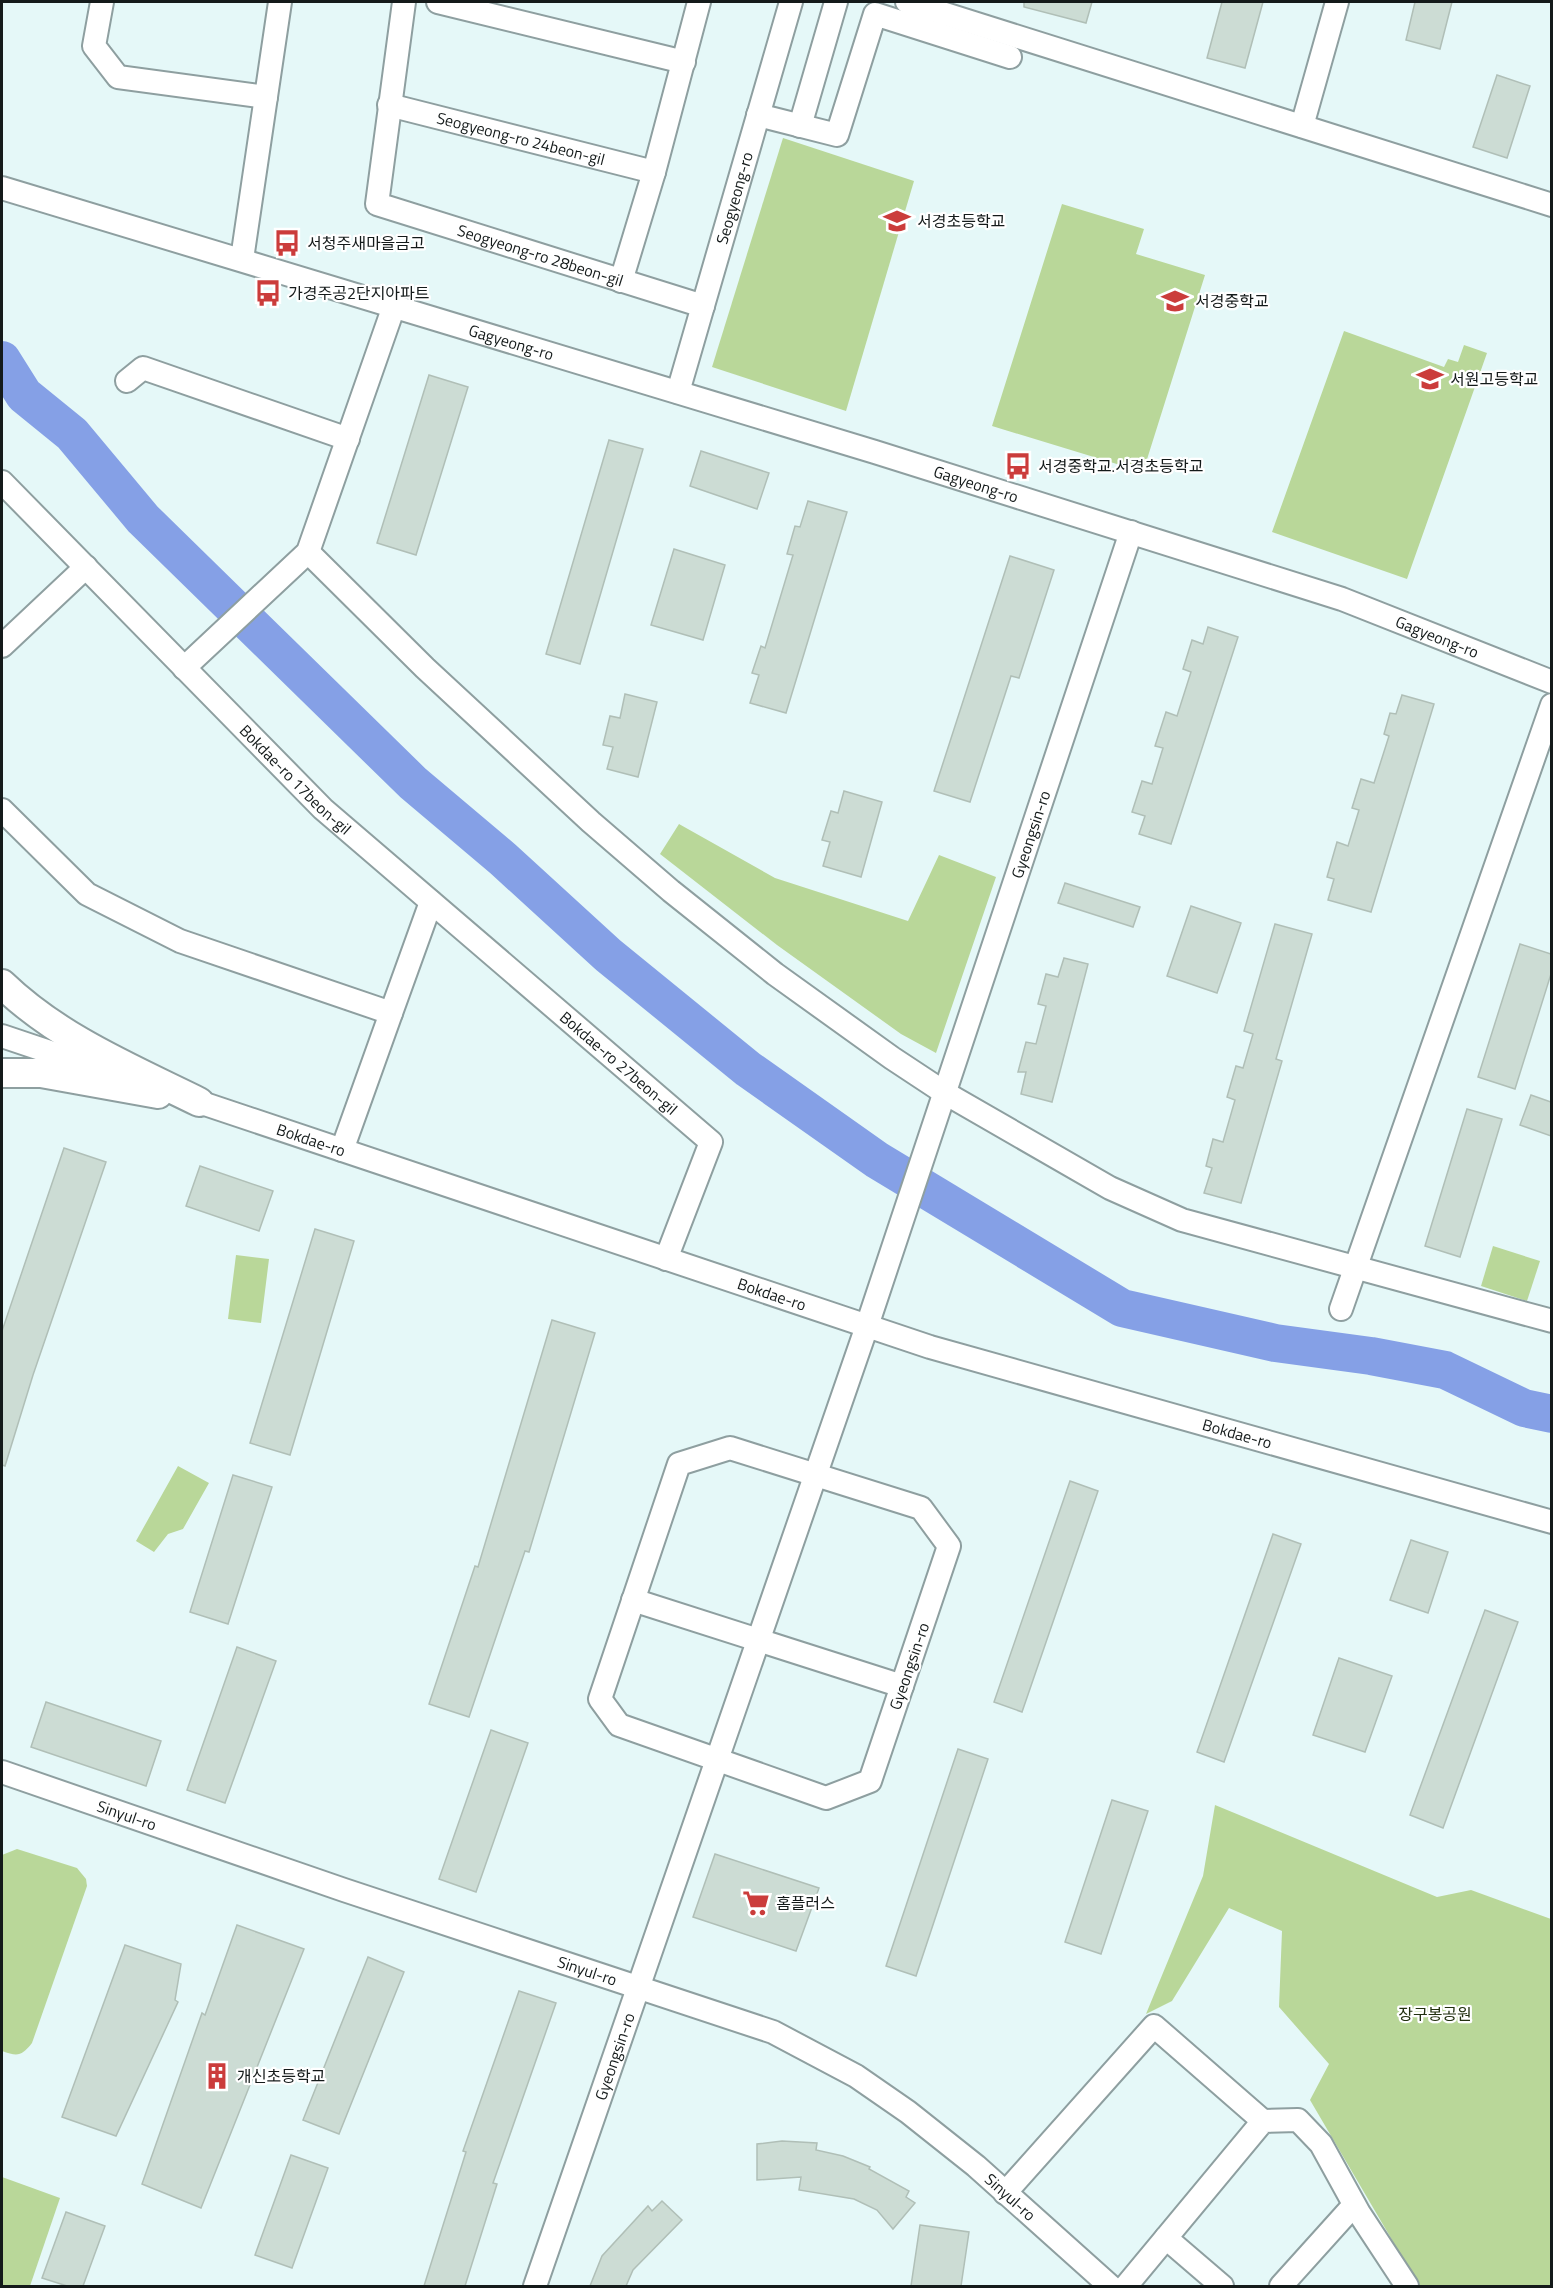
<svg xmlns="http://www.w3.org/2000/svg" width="1553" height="2288" viewBox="0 0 1553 2288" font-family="'Titillium Web','Noto Sans KR',sans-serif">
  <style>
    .green { fill: #b9d799 }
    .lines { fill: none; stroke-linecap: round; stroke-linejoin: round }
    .river { stroke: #85a0e6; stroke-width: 38 }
    .building { fill: #ccdcd4; stroke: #b0bfb7; stroke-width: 1.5 }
    .minor-casing { stroke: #8e9fa0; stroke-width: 26 }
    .major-casing { stroke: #8e9fa0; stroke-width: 32 }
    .minor { stroke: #fff; stroke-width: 22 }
    .major { stroke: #fff; stroke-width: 28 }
    .labels { text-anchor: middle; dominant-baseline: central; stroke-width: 4.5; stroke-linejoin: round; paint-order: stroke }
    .street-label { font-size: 16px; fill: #141a1a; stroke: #fff }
    .poi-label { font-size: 16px; fill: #141a1a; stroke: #fff; text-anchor: start }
    .park-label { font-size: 16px; fill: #212f0f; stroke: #fff }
  </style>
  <rect width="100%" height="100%" fill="#e5f8f8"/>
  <g class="green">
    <polygon points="783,138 914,181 846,411 712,367"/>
    <polygon points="1062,204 1144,229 1136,254 1205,275 1143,472 992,426"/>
    <polygon points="1344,331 1444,367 1448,359 1458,362 1464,345 1487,353 1407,579 1272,532"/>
    <polygon points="679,824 775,878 908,921 939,855 996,877 936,1053 901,1034 777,945 660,854"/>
    <polygon points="1493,1246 1540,1261 1527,1301 1481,1286"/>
    <polygon points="236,1255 269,1259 261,1323 228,1319"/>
    <polygon points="178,1466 209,1483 183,1529 168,1534 154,1552 136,1541"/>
    <polygon points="1215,1805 1437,1897 1471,1890 1551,1919 1551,2286 1419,2286 1310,2100 1329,2064 1279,2007 1282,1931 1229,1908 1172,2001 1146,2014 1203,1876"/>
    <path d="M17 1849 77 1868 86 1879 87 1886 32 2043C21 2057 17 2056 2 2051V1855Z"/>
    <polygon points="2,2177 60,2198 30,2286 2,2286"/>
  </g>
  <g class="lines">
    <polyline class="river" points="2,360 24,395 72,434 143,519 413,783 503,859 608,955 748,1069 877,1160 1122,1308 1275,1343 1371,1356 1445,1370 1524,1408 1552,1414"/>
  </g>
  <g class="building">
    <polygon points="1024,2 1092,2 1086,23 1024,7"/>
    <polygon points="1222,2 1263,2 1245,68 1207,58"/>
    <polygon points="1415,2 1452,2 1440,49 1406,40"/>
    <polygon points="1497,75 1530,86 1507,158 1473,147"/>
    <polygon points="429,375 468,387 416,555 377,543"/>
    <polygon points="609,440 643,449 580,664 546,654"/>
    <polygon points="701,451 769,473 757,509 690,486"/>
    <polygon points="808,501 847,512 786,713 750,703 759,675 752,673 761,646 765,648 793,555 787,554 795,526 800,527"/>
    <polygon points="674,549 725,565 703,640 651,625"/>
    <polygon points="1010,556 1054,570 1019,678 1011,676 970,802 934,791"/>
    <polygon points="1208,627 1238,637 1171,844 1139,834 1145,816 1132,812 1142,781 1152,784 1163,748 1155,746 1166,712 1177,716 1191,672 1183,669 1192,640 1203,644"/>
    <polygon points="625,694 657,702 638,777 607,769 613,747 603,745 610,716 620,718"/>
    <polygon points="1402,695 1434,704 1371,912 1328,900 1334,879 1327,877 1337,842 1348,846 1359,810 1352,808 1361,779 1374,783 1389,736 1384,734 1390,713 1396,714"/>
    <polygon points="844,791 882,802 861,877 823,866 830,842 822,840 831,811 838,813"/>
    <polygon points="1065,883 1140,907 1133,927 1058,903"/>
    <polygon points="1191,906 1241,923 1217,993 1167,976"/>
    <polygon points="1275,924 1312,934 1276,1059 1282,1061 1241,1203 1204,1193 1212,1168 1206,1166 1213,1139 1223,1142 1235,1100 1227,1097 1236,1066 1243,1068 1253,1034 1244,1031"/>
    <polygon points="1520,944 1551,954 1551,974 1515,1089 1478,1077"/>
    <polygon points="1064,958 1088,964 1052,1102 1021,1094 1026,1072 1018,1072 1026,1042 1036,1044 1046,1006 1038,1004 1046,974 1058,977"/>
    <polygon points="1531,1095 1551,1102 1551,1136 1520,1125"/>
    <polygon points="1467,1109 1502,1119 1460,1257 1425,1246"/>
    <polygon points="64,1148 106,1162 33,1375 5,1466 2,1465 2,1331"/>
    <polygon points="200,1166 273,1191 259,1231 186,1206"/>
    <polygon points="315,1229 354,1241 290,1455 250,1443"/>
    <polygon points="552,1320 595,1333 529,1552 525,1551 469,1717 429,1704 475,1566 478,1567"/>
    <polygon points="233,1475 272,1487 228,1624 190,1612"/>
    <polygon points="1070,1481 1098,1491 1022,1712 994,1702"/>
    <polygon points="1273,1534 1301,1544 1224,1762 1197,1752"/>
    <polygon points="1411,1540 1448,1552 1428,1613 1390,1600"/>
    <polygon points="1485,1610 1518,1622 1443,1828 1410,1815"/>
    <polygon points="237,1647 276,1661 225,1803 187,1790"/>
    <polygon points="1339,1658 1392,1676 1365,1752 1313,1735"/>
    <polygon points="46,1702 161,1741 146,1786 31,1747"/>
    <polygon points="491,1730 528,1743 476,1892 439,1879"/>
    <polygon points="958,1749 988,1759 916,1976 886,1966"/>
    <polygon points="1112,1800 1148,1811 1101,1954 1065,1942"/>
    <polygon points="715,1854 819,1888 796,1951 693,1917"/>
    <polygon points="237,1925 304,1949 201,2208 142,2184 202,2013 205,2015"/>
    <polygon points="125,1945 181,1964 175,2000 178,2002 116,2136 62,2117"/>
    <polygon points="368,1957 404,1972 339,2134 303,2120"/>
    <polygon points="519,1991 556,2003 493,2183 497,2184 465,2286 424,2286 466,2152 463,2151"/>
    <polygon points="782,2141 817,2143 816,2150 843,2156 870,2167 869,2169 909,2191 906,2197 915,2203 893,2229 877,2210 854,2199 799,2190 801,2177 757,2180 757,2144"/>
    <polygon points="291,2155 328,2168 292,2268 255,2255"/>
    <polygon points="662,2201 682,2220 633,2270 626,2286 590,2286 602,2256 648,2206 652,2211"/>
    <polygon points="66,2212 105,2226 83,2286 67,2286 42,2278"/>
    <polygon points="920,2225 969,2232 961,2286 911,2286"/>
  </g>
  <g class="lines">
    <defs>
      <g id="minor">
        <polyline points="102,2 94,46 118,77 266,97"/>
        <path id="s1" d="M404 2 377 204 703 306"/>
        <polyline points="438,2 684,62"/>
        <polyline points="907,2 1552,205"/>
        <path id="s2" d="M389 105 654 172"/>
        <polyline points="758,115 837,135 875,14 1010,57"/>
        <polyline points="800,126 836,2"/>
        <polyline points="1302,126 1337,2"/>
        <path id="s3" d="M2 188 875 452 1342 599 1552 682"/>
        <polyline points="242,259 280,2"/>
        <polyline points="621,281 654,172 699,2"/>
        <polyline points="127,381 143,368 348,439"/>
        <path id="s4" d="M678 392 791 2"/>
        <path id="s5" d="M2 482 323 809 711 1142 666 1259"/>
        <polyline points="308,552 425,668 591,822 671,891 775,974 892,1058 945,1093 1110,1188 1182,1220 1552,1321"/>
        <polyline points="2,646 86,567"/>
        <polyline points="184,668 308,552 394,306"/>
        <polyline points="2,810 87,894 180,941 391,1013 431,902"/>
        <polyline points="2,1036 127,1078"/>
        <path id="s6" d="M184 1097 930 1347 1552 1522"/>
        <polyline points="342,1150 391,1013"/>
        <polyline points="1341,1309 1552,705"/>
        <polygon points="730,1448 921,1508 949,1546 870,1781 826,1798 619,1725 600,1699 679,1464"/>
        <polyline points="633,1600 902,1686"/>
        <path id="s7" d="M2 1772 344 1890 773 2032 856 2076 908 2112 976 2166 1110 2286"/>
        <polyline points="1005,2193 1154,2026 1263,2121"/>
        <polyline points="1166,2238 1222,2286"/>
        <path id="s8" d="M535 2286 867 1326 1131 532"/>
        <polyline points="1126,2286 1263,2121 1298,2120 1321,2144 1359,2213 1407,2286"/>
        <polyline points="1281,2286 1354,2205"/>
      </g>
      <g id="major">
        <path d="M2 984C58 1038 130 1068 199 1102"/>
        <polyline points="2,1073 41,1073 158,1094"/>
      </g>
    </defs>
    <use href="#minor" class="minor-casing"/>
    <use href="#major" class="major-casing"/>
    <use href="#minor" class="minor"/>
    <use href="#major" class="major"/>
  </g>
  <defs>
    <symbol id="school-bare" viewBox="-9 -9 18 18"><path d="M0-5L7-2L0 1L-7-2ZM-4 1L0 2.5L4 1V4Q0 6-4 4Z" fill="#cb3c3b" stroke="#fff" stroke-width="2.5" paint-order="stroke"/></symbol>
    <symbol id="bus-bare" viewBox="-9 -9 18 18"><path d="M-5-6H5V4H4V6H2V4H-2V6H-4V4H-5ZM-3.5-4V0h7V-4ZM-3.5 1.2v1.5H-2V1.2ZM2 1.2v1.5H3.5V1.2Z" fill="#cb3c3b" stroke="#fff" stroke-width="2.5" paint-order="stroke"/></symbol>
    <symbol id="supermarket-bare" viewBox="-9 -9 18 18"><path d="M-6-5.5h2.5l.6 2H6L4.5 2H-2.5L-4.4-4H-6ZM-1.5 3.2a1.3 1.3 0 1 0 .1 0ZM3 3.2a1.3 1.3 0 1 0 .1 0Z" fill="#cb3c3b" stroke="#fff" stroke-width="2.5" paint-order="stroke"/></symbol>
    <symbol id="building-bare" viewBox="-9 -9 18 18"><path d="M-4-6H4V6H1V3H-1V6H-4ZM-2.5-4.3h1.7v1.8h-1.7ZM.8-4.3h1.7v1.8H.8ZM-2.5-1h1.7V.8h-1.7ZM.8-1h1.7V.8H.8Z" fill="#cb3c3b" stroke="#fff" stroke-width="2.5" paint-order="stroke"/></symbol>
  </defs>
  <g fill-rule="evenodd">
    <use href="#school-bare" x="878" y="202" width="38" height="38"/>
    <use href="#bus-bare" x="268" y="224" width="38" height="38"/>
    <use href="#bus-bare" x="249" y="274" width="38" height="38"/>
    <use href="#school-bare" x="1156" y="282" width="38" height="38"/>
    <use href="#school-bare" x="1411" y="360" width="38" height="38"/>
    <use href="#bus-bare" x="999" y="447" width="38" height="38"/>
    <use href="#supermarket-bare" x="737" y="1884" width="38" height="38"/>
    <use href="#building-bare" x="198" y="2057" width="38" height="38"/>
  </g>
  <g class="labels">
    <g class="street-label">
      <text stroke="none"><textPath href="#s2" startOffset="136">Seogyeong-ro 24beon-gil</textPath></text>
      <text stroke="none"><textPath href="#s4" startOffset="202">Seogyeong-ro</textPath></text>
      <text stroke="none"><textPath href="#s1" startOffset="375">Seogyeong-ro 28beon-gil</textPath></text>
      <text stroke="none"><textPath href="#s3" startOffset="532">Gagyeong-ro</textPath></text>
      <text stroke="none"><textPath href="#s3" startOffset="1018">Gagyeong-ro</textPath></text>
      <text stroke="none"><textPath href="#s3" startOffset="1504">Gagyeong-ro</textPath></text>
      <text stroke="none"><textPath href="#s5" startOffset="418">Bokdae-ro 17beon-gil</textPath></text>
      <text stroke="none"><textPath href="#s8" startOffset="1534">Gyeongsin-ro</textPath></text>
      <text stroke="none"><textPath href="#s5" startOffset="848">Bokdae-ro 27beon-gil</textPath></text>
      <text stroke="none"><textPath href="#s6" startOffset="134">Bokdae-ro</textPath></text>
      <text stroke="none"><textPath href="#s6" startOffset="620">Bokdae-ro</textPath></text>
      <text stroke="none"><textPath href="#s6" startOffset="1106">Bokdae-ro</textPath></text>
      <text transform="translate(909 1666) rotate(-71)">Gyeongsin-ro</text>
      <text stroke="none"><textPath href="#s7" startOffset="132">Sinyul-ro</textPath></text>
      <text stroke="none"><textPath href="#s7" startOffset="618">Sinyul-ro</textPath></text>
      <text stroke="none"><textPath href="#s8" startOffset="243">Gyeongsin-ro</textPath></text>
      <text stroke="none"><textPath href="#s7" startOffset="1104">Sinyul-ro</textPath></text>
    </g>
    <g class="poi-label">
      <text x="917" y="221">서경초등학교</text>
      <text x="307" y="243">서청주새마을금고</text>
      <text x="288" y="293">가경주공2단지아파트</text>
      <text x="1195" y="301">서경중학교</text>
      <text x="1450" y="379">서원고등학교</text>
      <text x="1038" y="466">서경중학교.서경초등학교</text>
      <text x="776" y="1903">홈플러스</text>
      <text x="237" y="2076">개신초등학교</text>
    </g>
    <g class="park-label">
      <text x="1435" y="2014">장구봉공원</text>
    </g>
  </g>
  <rect width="1553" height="2288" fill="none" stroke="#141a1a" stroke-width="6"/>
</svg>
